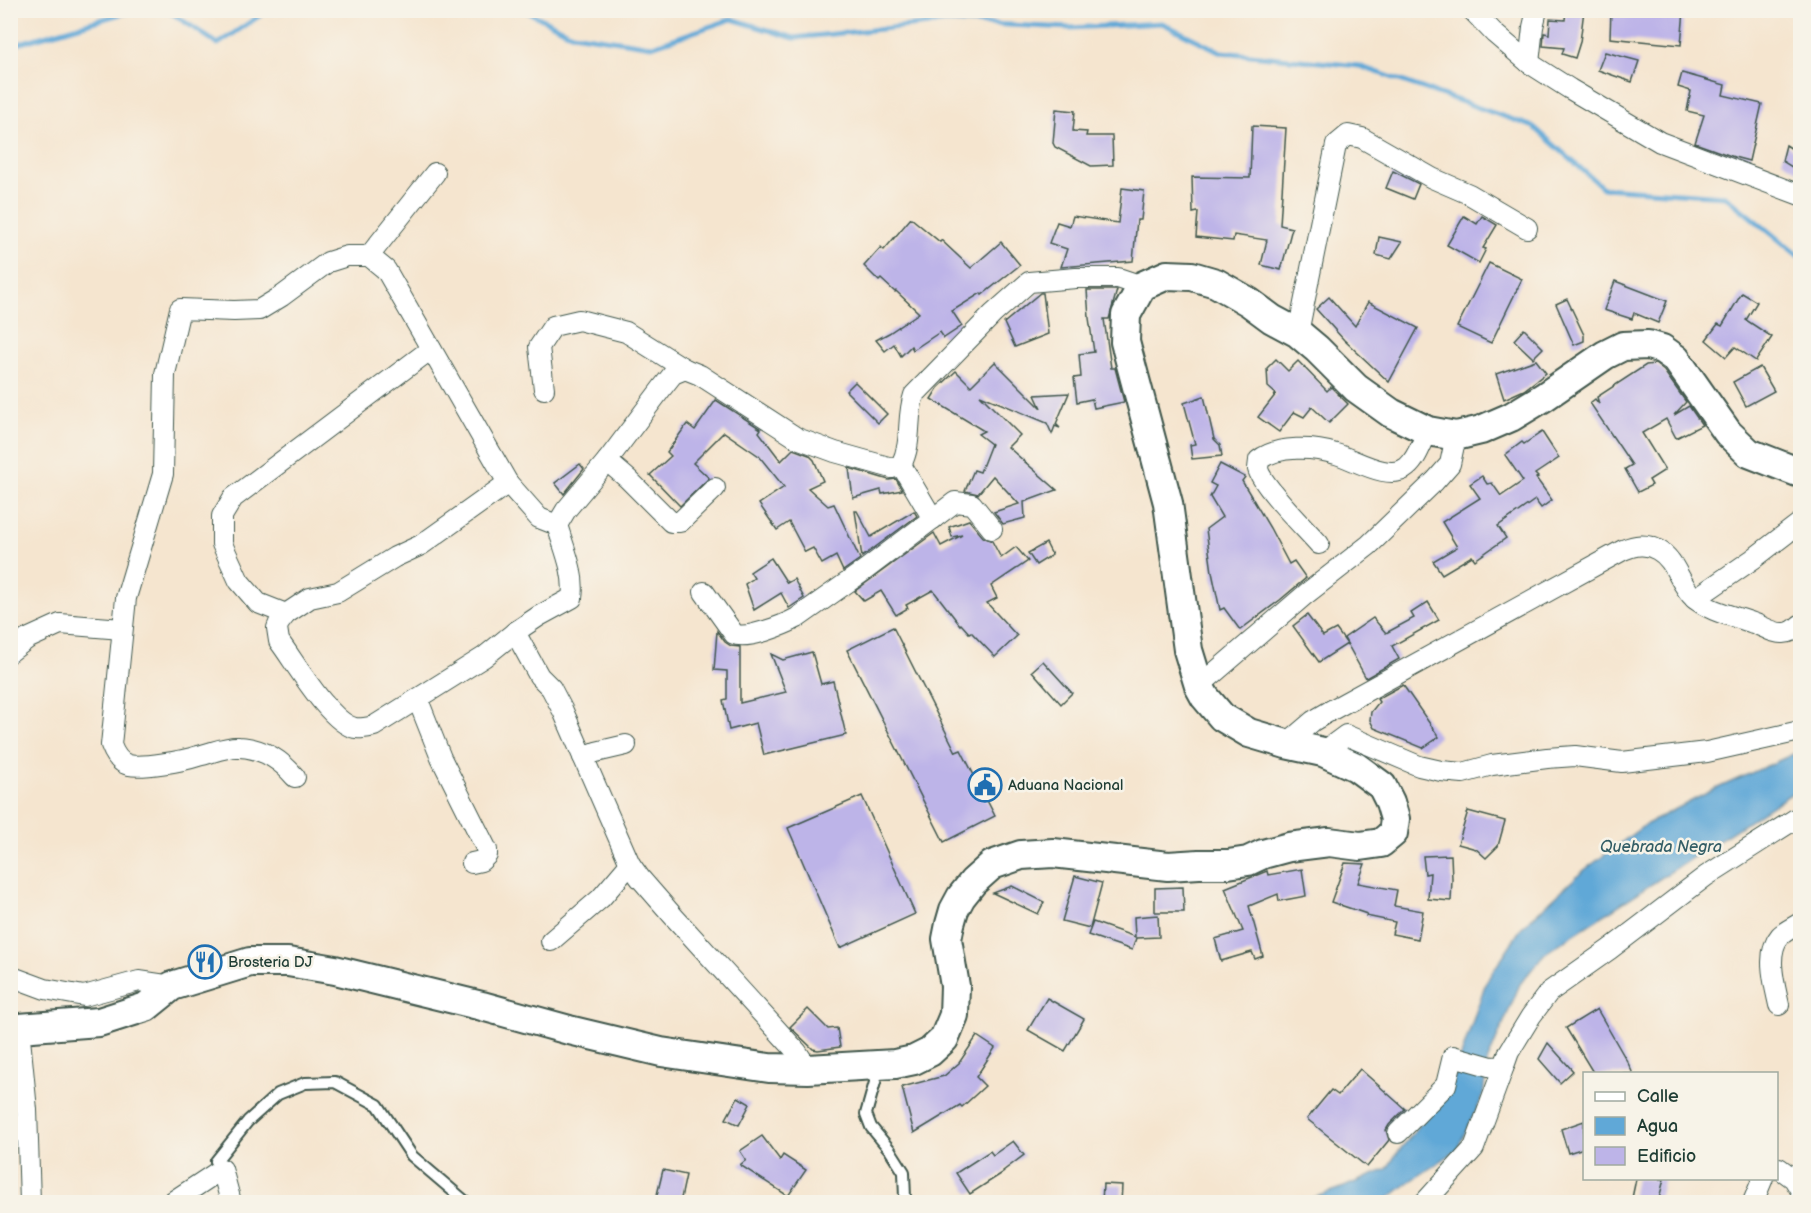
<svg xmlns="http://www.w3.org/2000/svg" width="1811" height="1213" viewBox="0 0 1811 1213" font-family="'Balsamiq Sans',sans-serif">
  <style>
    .water { fill: #60a8d7; stroke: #407286; stroke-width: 1.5 }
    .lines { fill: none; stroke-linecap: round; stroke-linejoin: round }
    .stream { stroke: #60a8d7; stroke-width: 5 }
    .building { fill: #bdb4e8 }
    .lane-casing { stroke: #3f564b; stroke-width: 14 }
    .street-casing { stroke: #3f564b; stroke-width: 22 }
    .secondary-casing { stroke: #3f564b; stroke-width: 32 }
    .lane { stroke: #fff; stroke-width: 10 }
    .street { stroke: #fff; stroke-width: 20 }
    .secondary { stroke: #fff; stroke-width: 28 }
    .labels { text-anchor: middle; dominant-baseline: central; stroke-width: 5; stroke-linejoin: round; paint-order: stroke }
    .poi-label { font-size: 15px; fill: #1f3d34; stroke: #f7f3e8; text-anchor: start }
    .water-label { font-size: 16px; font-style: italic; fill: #325d65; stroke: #f7f3e8 }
  </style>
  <rect width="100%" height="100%" fill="#f7f3e8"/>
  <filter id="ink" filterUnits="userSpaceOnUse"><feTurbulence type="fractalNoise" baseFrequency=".0167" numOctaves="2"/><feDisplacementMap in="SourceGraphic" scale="12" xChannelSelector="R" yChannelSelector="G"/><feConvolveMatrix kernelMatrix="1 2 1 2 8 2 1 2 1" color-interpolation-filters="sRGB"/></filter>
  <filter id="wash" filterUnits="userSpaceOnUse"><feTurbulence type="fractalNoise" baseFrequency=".008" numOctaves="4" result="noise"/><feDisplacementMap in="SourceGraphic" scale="24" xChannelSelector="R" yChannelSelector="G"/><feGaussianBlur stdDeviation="1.35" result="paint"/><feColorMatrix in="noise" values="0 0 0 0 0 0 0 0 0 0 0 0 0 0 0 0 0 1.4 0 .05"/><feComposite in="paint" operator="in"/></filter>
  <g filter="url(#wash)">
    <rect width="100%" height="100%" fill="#f5e5cf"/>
    <polygon class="water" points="1800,751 1800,788 1545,953 1520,984 1487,1062 1483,1097 1456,1151 1408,1183 1384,1202 1301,1202 1339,1189 1387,1169 1395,1156 1451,1086 1486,982 1522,927 1583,871 1645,825 1709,792"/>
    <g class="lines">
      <g class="stream">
        <polyline points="167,10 218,44 268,10"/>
        <polyline points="524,10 572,34 652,46 732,19 794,38 948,22 1070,28 1162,23 1221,52 1359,66 1534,127 1603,188 1725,196 1800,257"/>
        <polyline points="10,46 134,10"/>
      </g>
    </g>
    <g id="blocks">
      <g class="building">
        <polygon points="1566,10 1584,10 1580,42 1575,58 1562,54 1564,48 1543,46 1544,33 1549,34 1550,19 1565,20"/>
        <polygon points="1611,10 1684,10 1681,45 1610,38"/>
        <polygon points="1605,52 1639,61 1632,82 1598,70"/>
        <polygon points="1682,73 1725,85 1723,95 1762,104 1749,161 1734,157 1695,143 1704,115 1687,111 1691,91 1678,87"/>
        <polygon points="1056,109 1075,111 1073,131 1087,132 1086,136 1112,136 1113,165 1091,166 1055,147 1053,143"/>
        <polygon points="1252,126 1286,128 1280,225 1292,228 1281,270 1261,265 1267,240 1234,235 1233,241 1196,237 1198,212 1193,213 1192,177 1250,178"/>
        <polygon points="1786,145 1800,154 1800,172 1782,161"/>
        <polygon points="1393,171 1419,184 1413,199 1386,188"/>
        <polygon points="1122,188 1144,191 1141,220 1137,220 1133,261 1061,267 1067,249 1049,243 1057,222 1070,226 1073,216 1118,223"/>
        <polygon points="1464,216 1477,224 1482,216 1497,225 1483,248 1486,249 1479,263 1447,245"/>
        <polygon points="911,218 940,242 941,240 971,268 1001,242 1020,265 982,295 981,293 952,311 962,326 944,338 940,332 913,350 911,346 901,356 894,344 885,351 876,340 889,333 919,313 896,291 895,292 881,279 879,281 864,266 881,247 884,250"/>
        <polygon points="1379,237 1402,242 1391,259 1376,255"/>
        <polygon points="1489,263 1522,279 1491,343 1457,327"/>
        <polygon points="1615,281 1667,301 1658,323 1634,313 1632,319 1604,310"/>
        <polygon points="1087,290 1117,290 1109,319 1104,319 1111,368 1115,368 1124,402 1094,408 1092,399 1077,402 1074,378 1081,377 1079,354 1094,352 1089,318"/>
        <polygon points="1040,293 1043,293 1048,334 1015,347 1004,323"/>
        <polygon points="1742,293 1757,302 1746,320 1772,337 1756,361 1735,347 1726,357 1706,340 1718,324 1722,326"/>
        <polygon points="1329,297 1355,326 1368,302 1418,328 1389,382 1344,340 1316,309"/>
        <polygon points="1567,299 1584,335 1584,341 1574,345 1556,304"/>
        <polygon points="1524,329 1543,348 1533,358 1514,340"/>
        <polygon points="1276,359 1288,371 1298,361 1327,391 1331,387 1348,404 1329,423 1312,407 1304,417 1294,412 1279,432 1258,417 1276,394 1268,387 1267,368"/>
        <polygon points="1536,360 1546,373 1524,390 1504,399 1496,374"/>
        <polygon points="995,362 1041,408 1035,395 1069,393 1056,424 1060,428 1055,426 1052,434 1047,423 980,395 1020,435 1008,447 1057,490 1024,502 1025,518 1003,524 994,512 1019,504 993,476 978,494 965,491 974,470 980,472 991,444 978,434 984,431 931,399 938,388 956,371 971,386"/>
        <polygon points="1655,364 1664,371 1686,402 1674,415 1689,406 1702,425 1676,438 1666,419 1642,433 1665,470 1649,480 1652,485 1638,492 1625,469 1632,465 1590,403 1595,399 1599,404 1597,397 1646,365"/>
        <polygon points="1760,367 1774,391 1746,406 1733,382"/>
        <polygon points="855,382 887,414 878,423 846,391"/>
        <polygon points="1204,396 1214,439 1220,445 1222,456 1192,459 1190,445 1195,444 1184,403"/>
        <polygon points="716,400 761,429 759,432 781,461 793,449 809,455 814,460 823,481 808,488 828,506 834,504 860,559 843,571 836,556 822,564 813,548 805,552 789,522 777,530 759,504 784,487 759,456 724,432 693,463 709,478 680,506 650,475 671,456 667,452 687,424 695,430"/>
        <polygon points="1542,432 1559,458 1535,474 1538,477 1536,478 1552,500 1541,508 1535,500 1498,526 1506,538 1475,560 1472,556 1442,574 1433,561 1457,547 1442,522 1480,498 1470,484 1482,476 1487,484 1492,483 1501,496 1523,481 1505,455 1522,442 1524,444"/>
        <polygon points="580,464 584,469 564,494 555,483"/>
        <polygon points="1220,464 1245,477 1242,481 1270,528 1289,564 1294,561 1306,578 1280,600 1240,630 1224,608 1220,610 1212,572 1206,529 1222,517 1210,497 1216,486 1210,483"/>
        <polygon points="849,468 889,480 896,479 902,490 882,494 881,490 853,498"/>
        <polygon points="855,511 857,511 871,537 914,511 917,516 862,557"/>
        <polygon points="969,520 983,537 992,541 1001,558 1016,547 1028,561 991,586 997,598 987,603 1017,636 995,657 971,632 969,633 961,624 960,625 933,590 906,605 908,608 896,615 881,591 864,601 855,591 934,533 941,546 962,535 952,537 949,527"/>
        <polygon points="1046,543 1052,555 1036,565 1028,553"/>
        <polygon points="771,558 787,583 794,579 804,598 789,608 781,593 754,610 745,584 754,578 750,572"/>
        <polygon points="1428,602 1439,620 1392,646 1399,659 1366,678 1344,638 1373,618 1386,633 1414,618 1411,613"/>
        <polygon points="1307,615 1323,636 1336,629 1347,644 1319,662 1293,626"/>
        <polygon points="893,627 956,752 961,750 995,816 944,842 847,650"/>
        <polygon points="717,631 725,642 731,646 740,647 740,703 786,692 771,654 783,660 812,652 821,684 833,681 846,735 764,755 756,723 729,730 723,700 727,699 727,671 714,670"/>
        <polygon points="1043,661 1072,693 1061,704 1032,671"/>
        <polygon points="1403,685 1439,737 1423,748 1374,728 1370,720 1371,712 1379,702 1377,699"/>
        <polygon points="862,796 915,914 840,948 788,828"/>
        <polygon points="1468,811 1505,821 1498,846 1486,858 1476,849 1458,844"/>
        <polygon points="1451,855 1452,879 1451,901 1428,899 1430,873 1425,874 1423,856"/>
        <polygon points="1345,863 1365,864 1358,883 1397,890 1394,906 1423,911 1418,939 1392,934 1395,922 1366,916 1367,914 1331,902"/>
        <polygon points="1302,869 1306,896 1279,901 1278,894 1249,906 1263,956 1255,959 1252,952 1221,961 1215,939 1243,931 1225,888 1267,871 1268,875"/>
        <polygon points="1075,876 1102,883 1090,928 1062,921"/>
        <polygon points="1012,886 1044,902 1038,914 993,893"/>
        <polygon points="1183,887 1184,912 1155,912 1155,888"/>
        <polygon points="1158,915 1159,937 1136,938 1132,950 1088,935 1093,922 1135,937 1134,917"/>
        <polygon points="1047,998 1084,1019 1065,1051 1028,1030"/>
        <polygon points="808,1009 828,1029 837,1028 840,1047 818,1050 813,1049 790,1027"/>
        <polygon points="1597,1009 1628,1063 1633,1074 1594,1074 1566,1028"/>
        <polygon points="977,1036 995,1048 976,1077 985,1086 962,1107 960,1105 914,1133 902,1087 944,1076 959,1063"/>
        <polygon points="1548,1043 1573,1071 1560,1083 1539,1059"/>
        <polygon points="1360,1069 1405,1109 1389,1125 1386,1130 1389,1140 1367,1167 1307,1119 1331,1090 1338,1095"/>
        <polygon points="738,1097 750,1104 739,1125 726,1119"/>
        <polygon points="1584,1121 1584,1148 1568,1153 1561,1129"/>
        <polygon points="762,1136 780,1160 783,1155 806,1170 788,1196 740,1165 746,1160 740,1151"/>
        <polygon points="1013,1141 1024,1155 1003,1171 1004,1172 970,1194 956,1173 990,1151 993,1155"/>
        <polygon points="663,1170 686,1175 680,1203 656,1199"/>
        <polygon points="1636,1179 1664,1179 1658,1203 1632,1198"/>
        <polygon points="1103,1184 1122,1185 1121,1203 1102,1203"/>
      </g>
    </g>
  </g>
  <g filter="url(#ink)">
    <use href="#blocks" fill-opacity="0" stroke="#3f564b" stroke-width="1.5"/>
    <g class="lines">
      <defs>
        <g id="lane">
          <polyline points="879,1068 866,1114 871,1127 890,1150 904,1172 905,1198"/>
          <polyline points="222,1169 216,1161 248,1121 278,1094 305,1083 335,1082 378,1105 412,1156 466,1202"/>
        </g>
        <g id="street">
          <polyline points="1472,10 1495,34 1529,63 1570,89 1660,142 1800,195"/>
          <polyline points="1529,63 1533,27 1537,10"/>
          <polyline points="369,256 435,173"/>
          <polyline points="1298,333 1336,145 1348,135 1362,138 1432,178 1469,194 1527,228"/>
          <polyline points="544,389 539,347 553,326 579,320 626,332 685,369"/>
          <polyline points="607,461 628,479 671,522 680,522 715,488"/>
          <polyline points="901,465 933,519"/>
          <path d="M508 483 421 545 395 557 338 592 310 598 286 614 279 623 277 628 279 641C295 662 330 723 355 728 361 729 369 727 374 726L484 657 515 632 539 616 572 598C576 575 564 548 557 525L566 510 607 461 662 388 673 374 685 369 700 375 797 438 835 452 892 468 901 465C913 442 906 418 914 395L993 314 1029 282 1076 278H1118L1142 286"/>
          <path d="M1319 544C1306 529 1262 486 1258 469 1258 468 1259 461 1259 460 1278 445 1314 447 1336 454 1354 459 1390 482 1407 467 1417 459 1422 442 1428 431"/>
          <path d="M704 592 734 634C747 640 784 625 797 618L865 570 955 502 972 504 992 529"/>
          <polyline points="1695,599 1753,559 1800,523"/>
          <polyline points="286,614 258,603 239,581 222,544 222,516 233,498 431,349"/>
          <polyline points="515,632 539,676 551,688 563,711 630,864 640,878 674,917 797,1052 808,1069"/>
          <polyline points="10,652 27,639 60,624 122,629"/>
          <polyline points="1199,686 1306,594 1369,545 1435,481 1450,464 1456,436"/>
          <polyline points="418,700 441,758 487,850 487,855 481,861 472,863"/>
          <path d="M1286 744 1313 721 1330 711 1623 550C1635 545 1646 543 1658 550 1676 560 1679 584 1694 598 1710 612 1734 616 1753 623 1763 626 1773 634 1784 633 1790 633 1796 629 1800 625"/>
          <polyline points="1323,752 1346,735 1419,766 1441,771 1463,773 1492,765 1547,758 1575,756 1622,762 1707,752 1800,731"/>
          <polyline points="583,757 596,752 626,745"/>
          <path d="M295 777C281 760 262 748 239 747 225 746 212 753 198 756 183 761 143 768 129 765 119 763 114 753 111 745L126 598 163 474 165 374 180 309 234 311 259 310 282 296 328 262 347 256H369L386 270 508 483 539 518 557 525"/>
          <polyline points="551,941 601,898 630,864"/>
          <polyline points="10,976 45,989 84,996 139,981 172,986"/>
          <path d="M1779 1005C1775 986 1765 953 1780 936 1785 931 1794 927 1800 923"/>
          <polyline points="19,1028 27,1110 30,1202"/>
          <polyline points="1398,1133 1446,1085 1453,1056 1492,1067 1504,1066 1509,1052 1531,1016 1549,992 1610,949 1706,876 1800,816"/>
          <polyline points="1776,1169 1779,1168 1794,1179 1800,1189"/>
          <polyline points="172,1202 222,1169 231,1202"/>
          <polyline points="1425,1202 1474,1148 1504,1066"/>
          <polyline points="1753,1202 1763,1178"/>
        </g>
        <polyline id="secondary" points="10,1032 19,1028 99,1022 146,1007 172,986 250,962 288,962 335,970 482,1006 569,1030 661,1052 769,1068 808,1069 895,1064 914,1060 930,1052 944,1039 954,1015 955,986 947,939 950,924 954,910 961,897 973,882 992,865 1021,855 1053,853 1168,866 1199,864 1228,864 1248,861 1263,854 1289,847 1329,842 1360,846 1381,843 1393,833 1395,819 1390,802 1382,786 1356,767 1323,752 1286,744 1249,733 1222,717 1205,697 1199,686 1188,650 1168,503 1125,342 1126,315 1142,286 1167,275 1192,276 1216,283 1249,302 1272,319 1298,333 1317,349 1356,388 1391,413 1428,431 1456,436 1481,430 1511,417 1544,397 1605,355 1623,346 1648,345 1662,349 1676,359 1728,433 1749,453 1800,473"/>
      </defs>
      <use href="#lane" class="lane-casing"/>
      <use href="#street" class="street-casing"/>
      <use href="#secondary" class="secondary-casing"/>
      <use href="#lane" class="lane"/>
      <use href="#street" class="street"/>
      <use href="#secondary" class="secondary"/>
    </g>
  </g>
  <defs>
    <symbol id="civic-ring" viewBox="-11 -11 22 22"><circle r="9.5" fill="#f7f3e8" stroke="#1f6fb2" stroke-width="1.5"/><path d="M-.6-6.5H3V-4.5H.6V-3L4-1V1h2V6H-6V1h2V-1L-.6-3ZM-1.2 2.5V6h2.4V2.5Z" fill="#1f6fb2"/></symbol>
    <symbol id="restaurant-ring" viewBox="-11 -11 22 22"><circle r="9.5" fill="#f7f3e8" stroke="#1f6fb2" stroke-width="1.5"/><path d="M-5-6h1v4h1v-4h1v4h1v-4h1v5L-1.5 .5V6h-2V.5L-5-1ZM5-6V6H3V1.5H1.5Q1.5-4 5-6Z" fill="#1f6fb2"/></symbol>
  </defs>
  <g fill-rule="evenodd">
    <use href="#civic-ring" x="966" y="766" width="38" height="38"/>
    <use href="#restaurant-ring" x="186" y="943" width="38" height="38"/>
  </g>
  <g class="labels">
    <g class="poi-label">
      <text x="1008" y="785">Aduana Nacional</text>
      <text x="228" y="962">Brosteria DJ</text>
    </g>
    <g class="water-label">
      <text x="1661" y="847">Quebrada Negra</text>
    </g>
  </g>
  <rect width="1811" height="1213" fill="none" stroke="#f7f3e8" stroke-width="36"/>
  <rect x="1583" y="1072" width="195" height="108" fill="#f7f3e8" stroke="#a1aaa0" stroke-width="1.5"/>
  <rect x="1595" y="1092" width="30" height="9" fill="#ffffff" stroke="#a1aaa0" stroke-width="1.5"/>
  <text x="1637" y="1102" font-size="18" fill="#1f3d34">Calle</text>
  <rect x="1595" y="1117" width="30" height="18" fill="#60a8d7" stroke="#a1aaa0" stroke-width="1.5"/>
  <text x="1637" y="1132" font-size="18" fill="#1f3d34">Agua</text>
  <rect x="1595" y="1147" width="30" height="18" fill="#bdb4e8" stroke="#a1aaa0" stroke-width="1.5"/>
  <text x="1637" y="1162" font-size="18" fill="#1f3d34">Edificio</text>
</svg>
